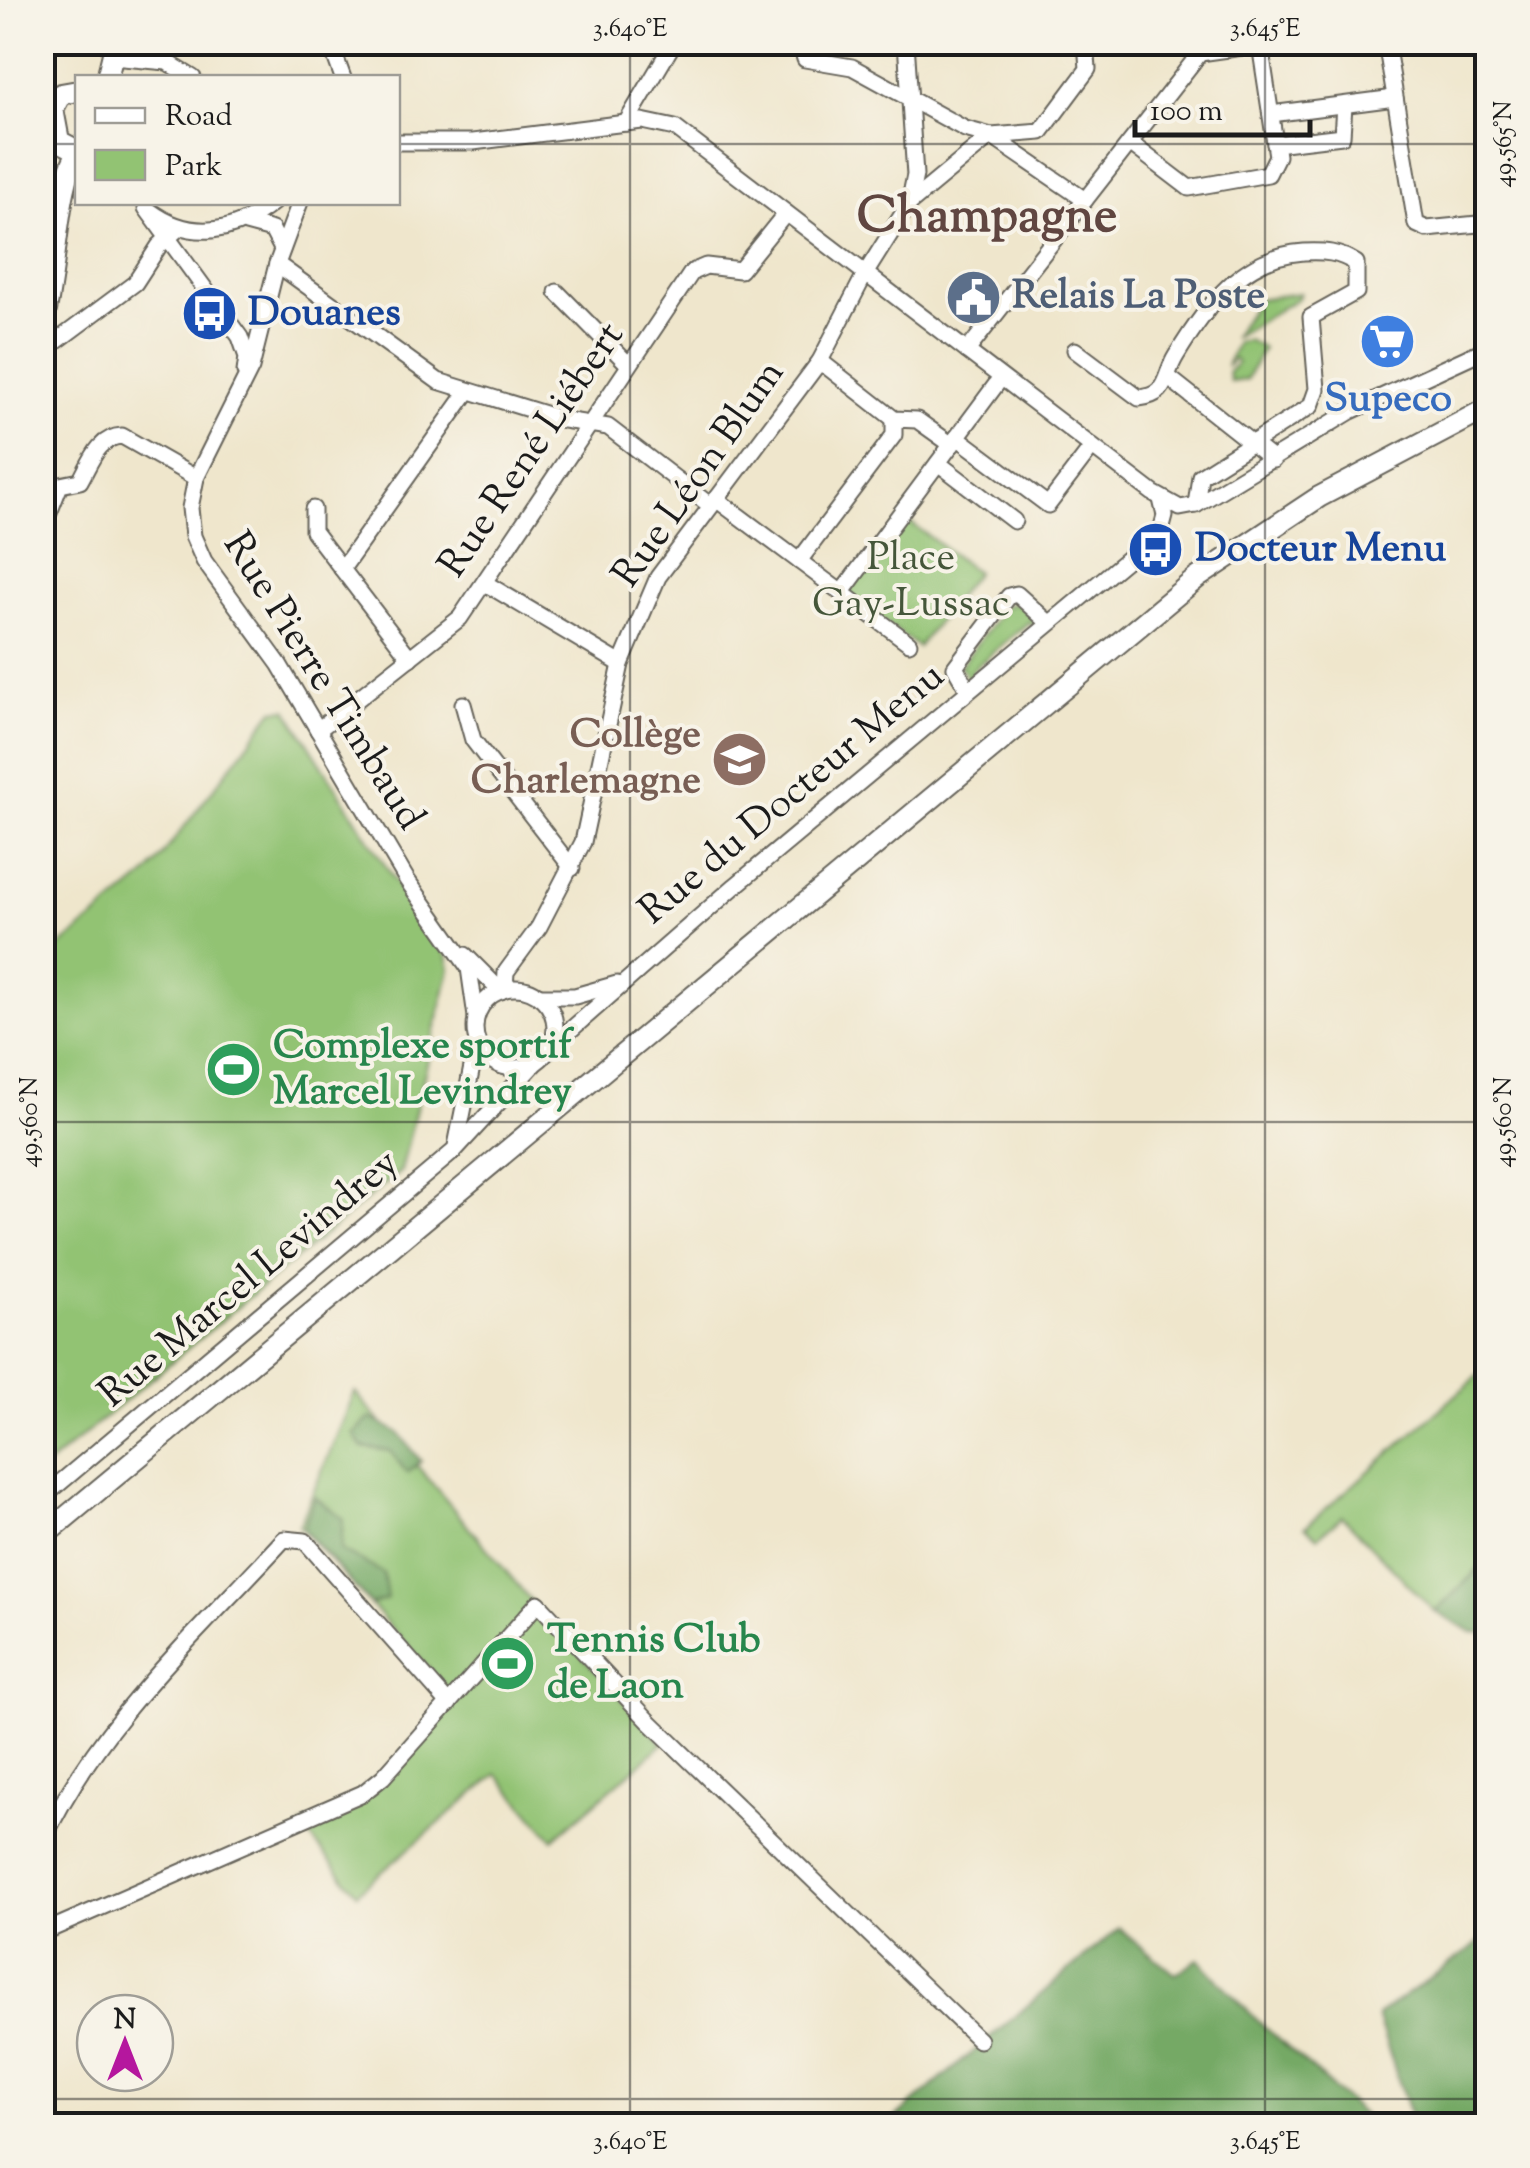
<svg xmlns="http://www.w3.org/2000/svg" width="1530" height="2168" viewBox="0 0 1530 2168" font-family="'Sorts Mill Goudy',serif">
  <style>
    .green { fill: #92c373; stroke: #577048; stroke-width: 2.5 }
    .forest { fill: #75a965; stroke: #486240; stroke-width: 2.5 }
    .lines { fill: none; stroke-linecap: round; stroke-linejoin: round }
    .minor-casing { stroke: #66635a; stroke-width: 19 }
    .major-casing { stroke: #66635a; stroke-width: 24 }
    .minor { stroke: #fff; stroke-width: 15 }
    .major { stroke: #fff; stroke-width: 20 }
    .ticks { fill: none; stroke: #1c1c1c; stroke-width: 2.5; stroke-opacity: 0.45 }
    .labels { text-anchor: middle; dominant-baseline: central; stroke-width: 8; stroke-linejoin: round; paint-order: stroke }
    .service-label { font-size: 40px; font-weight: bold; fill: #4e5e75; stroke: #f7f3e8; text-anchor: start }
    .transit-label { font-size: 40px; font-weight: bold; fill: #164399; stroke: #f7f3e8; text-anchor: start }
    .shop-label { font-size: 40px; font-weight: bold; fill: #366cbe; stroke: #f7f3e8 }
    .street-label { font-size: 40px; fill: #1c1c1c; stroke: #f7f3e8 }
    .park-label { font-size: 40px; fill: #45563a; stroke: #f7f3e8 }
    .education-label { font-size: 40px; font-weight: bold; fill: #785e54; stroke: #f7f3e8; text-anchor: end }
    .leisure-label { font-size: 40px; font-weight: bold; fill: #27864d; stroke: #f7f3e8; text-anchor: start }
    .district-label { font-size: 50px; font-weight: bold; fill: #604641; stroke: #f7f3e8 }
    .neatline { fill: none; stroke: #1c1c1c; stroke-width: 4 }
    .ticks-label { font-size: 25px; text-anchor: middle; fill: #1c1c1c }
  </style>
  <rect width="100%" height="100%" fill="#f7f3e8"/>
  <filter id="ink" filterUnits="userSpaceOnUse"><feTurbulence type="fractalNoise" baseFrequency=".01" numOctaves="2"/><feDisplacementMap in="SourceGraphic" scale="20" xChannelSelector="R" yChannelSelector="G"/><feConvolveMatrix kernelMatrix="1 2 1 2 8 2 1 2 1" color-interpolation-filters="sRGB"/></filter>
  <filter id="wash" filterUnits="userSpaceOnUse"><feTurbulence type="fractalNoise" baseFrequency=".0048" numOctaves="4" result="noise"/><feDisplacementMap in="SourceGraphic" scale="40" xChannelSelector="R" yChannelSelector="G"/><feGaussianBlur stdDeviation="2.25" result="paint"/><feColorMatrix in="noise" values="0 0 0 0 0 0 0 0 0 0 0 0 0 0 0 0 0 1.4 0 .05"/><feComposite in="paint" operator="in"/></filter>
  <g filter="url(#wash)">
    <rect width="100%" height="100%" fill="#efe6cc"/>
    <g class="green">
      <polygon points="1300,293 1298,298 1233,338 1258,299"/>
      <polygon points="1247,340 1263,348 1246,380 1230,382 1228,372 1237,363 1234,359 1226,366 1237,342"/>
      <polygon points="903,517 976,572 918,647 846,594"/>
      <polygon points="1020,603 1039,624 1037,629 1029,622 971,671 975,680 969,681 960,666 1006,605"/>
      <polygon points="287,709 424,927 447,955 450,969 401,1171 43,1469 43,961 148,874 274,710"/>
      <polygon points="1487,1368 1487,1561 1435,1612 1342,1516 1318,1537 1305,1527"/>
      <polygon points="355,1392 527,1596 663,1744 553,1839 497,1774 357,1893 301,1826 373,1792 456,1699 299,1526"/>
    </g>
    <g class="forest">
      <polygon points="370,1418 398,1432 421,1461 407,1473 390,1451 362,1447 354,1434"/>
      <polygon points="315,1497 343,1519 341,1550 383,1573 387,1599 371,1605 303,1529"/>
      <polygon points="1487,1561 1487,1633 1472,1632 1435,1612"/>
      <polygon points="1119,1928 1175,1974 1198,1959 1260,2023 1374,2125 886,2126"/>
      <polygon points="1487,1937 1487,2125 1409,2125 1411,2118 1377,2016"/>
    </g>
  </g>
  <g filter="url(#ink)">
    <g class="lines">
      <defs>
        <g id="minor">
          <polyline points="330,42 343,78"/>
          <polyline points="800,42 805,59 852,67 965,129 991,136 1085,200"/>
          <polyline points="1386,42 1416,224 1427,229 1488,223"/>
          <polyline points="1200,53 1271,43"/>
          <polyline points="112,57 167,62 193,78"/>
          <polyline points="42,74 53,109"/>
          <polyline points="1271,114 1395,98"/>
          <polyline points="626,123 674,42"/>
          <polyline points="398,142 473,142 642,121 675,128 1153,493 1180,508 1196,505 1351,411 1488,348"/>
          <polyline points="1130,143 1189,188 1268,174 1277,156 1260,44"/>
          <polyline points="1275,144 1342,136 1344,105"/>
          <polyline points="300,202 277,264 251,368 196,478 190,508 193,536 204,561 279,664 407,880 469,968 476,1017"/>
          <polyline points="909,204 991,136 1041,132 1088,69 1086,42"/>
          <polyline points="146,208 240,337 247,357 245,372"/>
          <path d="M150 211C192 242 236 233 274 202"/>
          <polyline points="246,223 272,230 282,249"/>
          <polyline points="277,264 438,381 564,420 608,427 711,506"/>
          <polyline points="557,292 629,365"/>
          <polyline points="57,341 135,283 159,246 180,227"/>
          <path d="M1075 350 1139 398C1169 395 1163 377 1176 356 1207 305 1242 256 1304 252 1324 251 1339 252 1356 263V292L1311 317 1317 389 1311 406 1200 476 1196 505"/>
          <polyline points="967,351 1200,53 1199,42"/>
          <polyline points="820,361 894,419 917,420 952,445"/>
          <polyline points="1168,377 1273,460"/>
          <polyline points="957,437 1048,505 1092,447"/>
          <polyline points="938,463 1014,521"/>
          <polyline points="716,499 799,561 894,435 894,419"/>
          <polyline points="313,509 313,531 342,569"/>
          <path d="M49 513 60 485 80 481C91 462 98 437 122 436L196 478"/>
          <polyline points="799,561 909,643"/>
          <polyline points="485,583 621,664"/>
          <polyline points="842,592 1001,378"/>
          <polyline points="410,658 342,569 467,393"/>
          <polyline points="968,690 955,667 1009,596 1017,594 1049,623"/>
          <polyline points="463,704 473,740 572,868"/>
          <polyline points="318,730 460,618 692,272 706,266 740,270 786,213"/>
          <polyline points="465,955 501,991"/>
          <circle cx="515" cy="1028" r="40"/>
          <polyline points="505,989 506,972 539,927 583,842 621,664 658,577 820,361 865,274 909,204 915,175 906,42"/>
          <polyline points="539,996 575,996 617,984"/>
          <polyline points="551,1047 735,886 1161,531 1165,516 1161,499"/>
          <polyline points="456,1146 477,1042"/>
          <polyline points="42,1498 454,1151 536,1062"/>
          <path d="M42 1843C96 1724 197 1634 284 1539L305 1541 449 1704"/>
          <polyline points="42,1933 363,1793 383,1777 538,1603 649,1721 979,2040"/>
        </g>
        <g id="major">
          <polyline points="107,78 116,42"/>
          <polyline points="78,91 61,94 53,109 59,141 78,151"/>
          <path d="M42 327C56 283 56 184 78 153"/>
          <polyline points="42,1537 1197,578 1319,497 1488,408"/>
        </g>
      </defs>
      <use href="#minor" class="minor-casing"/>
      <use href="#major" class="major-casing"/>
      <use href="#minor" class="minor"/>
      <use href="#major" class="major"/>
    </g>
  </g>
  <path class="ticks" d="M630 42V2126M1265 42V2126M42 144H78M398 144H1488M42 1122H1488M42 2099H1488"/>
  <defs>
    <symbol id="civic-disc" viewBox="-11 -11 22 22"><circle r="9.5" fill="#5c6f8a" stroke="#f7f3e8"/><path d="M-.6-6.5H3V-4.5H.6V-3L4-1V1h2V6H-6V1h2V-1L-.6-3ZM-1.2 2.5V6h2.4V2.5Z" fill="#fff"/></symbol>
    <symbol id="bus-disc" viewBox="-11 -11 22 22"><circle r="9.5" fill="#1a4fb4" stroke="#f7f3e8"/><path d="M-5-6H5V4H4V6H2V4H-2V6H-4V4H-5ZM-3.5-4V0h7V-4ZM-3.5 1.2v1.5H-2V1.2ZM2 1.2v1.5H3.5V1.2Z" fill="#fff"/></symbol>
    <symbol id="supermarket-disc" viewBox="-11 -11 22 22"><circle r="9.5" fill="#3f7fe0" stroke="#f7f3e8"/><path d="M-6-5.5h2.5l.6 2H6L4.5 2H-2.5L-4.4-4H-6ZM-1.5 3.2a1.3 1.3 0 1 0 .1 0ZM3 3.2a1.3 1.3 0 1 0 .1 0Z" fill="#fff"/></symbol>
    <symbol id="school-disc" viewBox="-11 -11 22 22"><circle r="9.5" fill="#8d6e63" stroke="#f7f3e8"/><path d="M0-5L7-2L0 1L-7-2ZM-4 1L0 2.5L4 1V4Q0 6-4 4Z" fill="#fff"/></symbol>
    <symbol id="stadium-disc" viewBox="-11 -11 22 22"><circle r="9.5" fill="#2e9e5b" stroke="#f7f3e8"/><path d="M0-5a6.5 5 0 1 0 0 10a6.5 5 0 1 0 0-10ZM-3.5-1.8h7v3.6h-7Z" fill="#fff"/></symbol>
  </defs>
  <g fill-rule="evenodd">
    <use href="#civic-disc" x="942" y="266" width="63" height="63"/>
    <use href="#bus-disc" x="178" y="282" width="63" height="63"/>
    <use href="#supermarket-disc" x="1356" y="310" width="63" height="63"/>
    <use href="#bus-disc" x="1124" y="518" width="63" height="63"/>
    <use href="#school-disc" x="708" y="728" width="63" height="63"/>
    <use href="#stadium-disc" x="202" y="1038" width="63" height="63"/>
    <use href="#stadium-disc" x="476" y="1632" width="63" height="63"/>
  </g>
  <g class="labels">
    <g class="service-label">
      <text x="1012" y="297">Relais La Poste</text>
    </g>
    <g class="transit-label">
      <text x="248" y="314">Douanes</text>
      <text x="1195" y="550">Docteur Menu</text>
    </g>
    <g class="shop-label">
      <text x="1388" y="400">Supeco</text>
    </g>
    <g class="street-label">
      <text transform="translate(533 451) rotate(-56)">Rue René Liébert</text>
      <text transform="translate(700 475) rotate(-55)">Rue Léon Blum</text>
      <text transform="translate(322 682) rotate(58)">Rue Pierre Timbaud</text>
      <text transform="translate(793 795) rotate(-40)">Rue du Docteur Menu</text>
      <text transform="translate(250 1280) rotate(-40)">Rue Marcel Levindrey</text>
    </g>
    <g class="park-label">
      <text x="911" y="559">Place<tspan x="911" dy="46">Gay-Lussac</tspan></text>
    </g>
    <g class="education-label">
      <text x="701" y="736">Collège<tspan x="701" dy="46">Charlemagne</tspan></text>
    </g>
    <g class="leisure-label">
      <text x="273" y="1047">Complexe sportif<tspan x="273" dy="46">Marcel Levindrey</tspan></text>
      <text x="547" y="1641">Tennis Club<tspan x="547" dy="46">de Laon</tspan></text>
    </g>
    <g class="district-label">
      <text x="987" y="219">Champagne</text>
    </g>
  </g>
  <rect width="1530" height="2168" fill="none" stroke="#f7f3e8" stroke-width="110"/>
  <rect x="75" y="75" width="325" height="130" fill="#f7f3e8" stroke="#9f9d96" stroke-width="2.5"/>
  <rect x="95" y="108" width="50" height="15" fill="#ffffff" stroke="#9f9d96" stroke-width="2.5"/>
  <text x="165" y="125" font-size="30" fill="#1c1c1c">Road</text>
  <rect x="95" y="150" width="50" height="30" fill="#92c373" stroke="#9f9d96" stroke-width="2.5"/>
  <text x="165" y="175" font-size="30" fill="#1c1c1c">Park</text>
  <g transform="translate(125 2043)"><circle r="48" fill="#f7f3e8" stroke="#9f9d96" stroke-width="2.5"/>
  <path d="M0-8L18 38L0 25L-18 38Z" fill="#b5179e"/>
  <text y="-15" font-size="28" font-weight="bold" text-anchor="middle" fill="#1c1c1c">N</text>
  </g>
  <path d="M1135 120v15h175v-15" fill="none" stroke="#1c1c1c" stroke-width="5"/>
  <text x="1150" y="120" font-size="30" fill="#1c1c1c" stroke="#f7f3e8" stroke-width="8" paint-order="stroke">100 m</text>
  <rect x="55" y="55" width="1420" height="2058" class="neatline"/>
  <g class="ticks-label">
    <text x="630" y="36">3.640°E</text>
    <text x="1265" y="36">3.645°E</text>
    <text transform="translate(1502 144) rotate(-90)" y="9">49.565°N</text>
    <text transform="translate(28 1122) rotate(-90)" y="9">49.560°N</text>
    <text transform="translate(1502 1122) rotate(-90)" y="9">49.560°N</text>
    <text x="630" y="2149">3.640°E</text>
    <text x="1265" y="2149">3.645°E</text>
  </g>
</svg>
